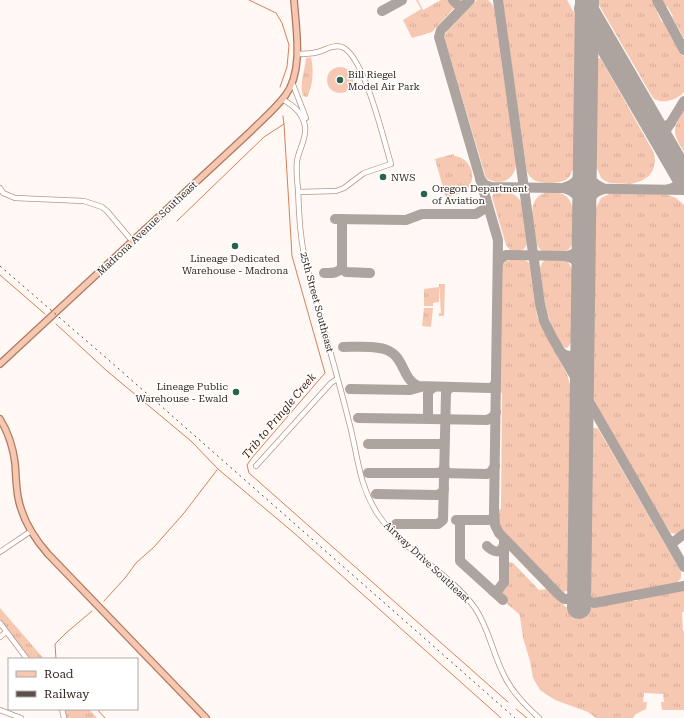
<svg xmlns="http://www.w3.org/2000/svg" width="684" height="718" viewBox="0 0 684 718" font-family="'Roboto Serif',serif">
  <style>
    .grass { fill: url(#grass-tufts) }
    .pitch { fill: #f6c8b2 }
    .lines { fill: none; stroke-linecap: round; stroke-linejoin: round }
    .stream { stroke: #d58159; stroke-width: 1 }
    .taxiway { stroke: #aea49f; stroke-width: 10 }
    .runway { stroke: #aea49f; stroke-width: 24 }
    .minor-casing { stroke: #b79687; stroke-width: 6 }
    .major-casing { stroke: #af785f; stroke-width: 8 }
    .minor { stroke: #fff; stroke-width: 4.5 }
    .major { stroke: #f6c8b2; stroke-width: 5.5 }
    .rail { stroke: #5c504a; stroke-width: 1; stroke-dasharray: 2 4; stroke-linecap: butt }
    .poi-dot { fill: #27634d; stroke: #fff; stroke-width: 1.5 }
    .labels { text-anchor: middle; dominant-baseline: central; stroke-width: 3; stroke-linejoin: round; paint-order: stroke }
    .poi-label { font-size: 10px; fill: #362923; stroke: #fff; text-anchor: start }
    .street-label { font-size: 10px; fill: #362923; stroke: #fff }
    .water-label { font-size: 11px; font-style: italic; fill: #432110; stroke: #fff }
  </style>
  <defs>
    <pattern id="grass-tufts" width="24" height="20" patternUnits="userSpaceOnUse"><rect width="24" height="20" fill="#f6c8b2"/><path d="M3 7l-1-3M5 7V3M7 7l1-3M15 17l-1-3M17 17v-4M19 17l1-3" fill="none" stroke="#d4ac99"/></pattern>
  </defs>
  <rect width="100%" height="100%" fill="#fff8f4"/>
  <g class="grass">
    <polygon points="416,0 418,0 423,10 441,0 450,0 454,8 432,32 412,38 403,20 421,9"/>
    <path d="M477 0H488L492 4 494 8 516 164C515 180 499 187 486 178L444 37 448 30Z"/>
    <path d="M502 0H567L578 20 576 159C574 165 572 175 567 179 560 184 544 184 536 181 532 179 529 176 527 172Z"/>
    <path d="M596 0H652L658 11 657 12 662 22H664L684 57V92C677 100 662 105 653 98Z"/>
    <polygon points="661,0 684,0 684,38 672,17 673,16 667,6 665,7"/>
    <path d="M311 57C314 69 313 87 307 97L303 96C299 83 305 71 306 58Z"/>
    <polygon points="598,58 601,59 654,153 655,161 653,170 649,176 641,181 631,184 610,183 605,181 601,178 593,159 594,61"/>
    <path d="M684 109V152C672 132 672 130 684 109Z"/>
    <path d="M454 154V156C466 157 474 168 472 180 471 184 468 188 467 191L446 198 435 159Z"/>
    <path d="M496 192C507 191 515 192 521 202L527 243C525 252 519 251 511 251L506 245 492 197 493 194Z"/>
    <path d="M549 192C555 193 562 192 567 197 577 207 580 240 568 250 564 254 555 252 550 252 543 252 540 251 537 245 534 227 523 196 549 192Z"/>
    <polygon points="611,193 666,194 676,198 684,205 684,530 677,534 671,533 663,521 596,405 590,388 592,216 601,198"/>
    <path d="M511 259 525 260 529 263 537 316 540 324 567 374 573 395 571 586 569 590 564 592 560 590 505 534C499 526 498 519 498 510L501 509 502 393 500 392 502 266 505 262Z"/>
    <path d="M545 260H563L567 261 570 265 575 276 574 336 569 346 567 348C562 348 560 342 557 337 545 316 543 292 540 268L542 263Z"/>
    <polygon points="439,284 445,284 444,316 439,316 439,313 441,313"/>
    <polygon points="439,287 439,302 433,303 433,306 424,306 424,289"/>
    <polygon points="424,308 433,308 431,327 422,326"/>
    <path d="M593 428H597L599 430 681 572V578L677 583 597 598C591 598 589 596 587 590L589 432Z"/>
    <polygon points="510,562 513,563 539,590 547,589 566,607 591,608 631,600 633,601 637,601 637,599 684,590 684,611 682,613 683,630 684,632 684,710 662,710 661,702 664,702 663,694 644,693 643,702 647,702 646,709 636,714 633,718 596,718 588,712 555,700 540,690 533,678 530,661 523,638 520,617 519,614 507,604 500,592 506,582 506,565"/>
    <polygon points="0,608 44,659 27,659 0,623"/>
    <polygon points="62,709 89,709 97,718 64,718"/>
  </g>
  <circle class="pitch" cx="340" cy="80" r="13"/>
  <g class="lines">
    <g class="stream">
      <polyline points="249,0 276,13 282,23 289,45 287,67 280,87"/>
      <polyline points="284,124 292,256 325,373 251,459 247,465 249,473 508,702"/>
      <polyline points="177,221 264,137 284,124 283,116"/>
      <polyline points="0,275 45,314"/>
      <polyline points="56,324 107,371 191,441 218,469 294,533 501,718"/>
      <polyline points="104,601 125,578 136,563 154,547 184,513 217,470"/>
      <polyline points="56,659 55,644 66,633 92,611"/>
      <polyline points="97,709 105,718"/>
      <polyline points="516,709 527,718"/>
    </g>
    <g class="taxiway">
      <polyline points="453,0 458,5 462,6 466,4"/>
      <polyline points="470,0 441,30 439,37 498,240 494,512 495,525 499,533 558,594 564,599 571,599 579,591 586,600 594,603 684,586"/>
      <polyline points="498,0 540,304 544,321 552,337 684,567"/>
      <polyline points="657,0 684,50"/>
      <polyline points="382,11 402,0"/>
      <polyline points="650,119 657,126 666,126 671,123"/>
      <polyline points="665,146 664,140 665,132 684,101"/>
      <path d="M585 164C587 175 591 183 603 188"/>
      <polyline points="480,179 485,185 491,187 684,190"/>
      <path d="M565 187C577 184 581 175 585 164"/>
      <path d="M564 188C580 193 581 202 584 216"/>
      <path d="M669 189C679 187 682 180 679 170"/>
      <path d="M585 212C586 200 593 192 604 189"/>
      <polyline points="335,219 406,220 422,214 476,214 484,209 486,205 486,199"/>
      <polyline points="342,219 342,269 346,272 370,273"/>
      <path d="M565 256C577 258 581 265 583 276"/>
      <polyline points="498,264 500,259 506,255 568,256 575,253 579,250 584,238"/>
      <path d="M324 273C331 273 338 274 342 267"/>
      <path d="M343 347C356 347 379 345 389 351 404 358 403 380 418 386L490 388 494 386 496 382"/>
      <path d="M559 350C569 362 580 354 582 341"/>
      <polyline points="434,387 430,390 428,393 428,416 431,419 487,420 493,417 496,412"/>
      <polyline points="350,389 410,390 421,387"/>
      <polyline points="358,418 431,419"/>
      <polyline points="368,444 439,444 443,443 445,439"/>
      <polyline points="368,473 437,473 442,472 444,468 446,471"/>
      <polyline points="439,473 487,474 491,472 495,466"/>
      <polyline points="376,494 437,495 442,493 444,489"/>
      <polyline points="456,520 491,520 494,516"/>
      <polyline points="463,520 460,523 460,561 503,600"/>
      <polyline points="396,524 438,524 443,520 446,393 448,389 452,387"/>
      <polyline points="671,544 684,534"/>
      <path d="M487 546C493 552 501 555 504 544"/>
      <polyline points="493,591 498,590 504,582 504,539"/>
    </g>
    <g class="runway">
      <polyline points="586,9 684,178"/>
      <polyline points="579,607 587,0"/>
    </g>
    <defs>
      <g id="minor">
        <path d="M297 54C304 54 311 54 318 52 326 50 333 44 342 47 364 55 384 141 391 164L364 173 344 188 336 191 298 192"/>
        <polyline points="292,82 306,118"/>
        <path d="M282 99C294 106 302 112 305 126 307 138 299 149 297 161 296 170 297 180 298 189 299 214 300 239 306 264 320 317 336 369 349 422 358 455 358 483 377 513 401 550 449 572 475 608 488 627 492 650 502 671 510 690 524 704 539 718"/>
        <polyline points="0,188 3,193 15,198 84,201 102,207 107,211 133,242"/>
        <polyline points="256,466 331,383 337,379"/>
        <polyline points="0,552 31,531"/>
        <polyline points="0,623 27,659"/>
        <polyline points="0,637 6,632"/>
        <polyline points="62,709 64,718"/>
        <polyline points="0,710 21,718"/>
      </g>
      <g id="major">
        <path d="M0 364 250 132C262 120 275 109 285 96 304 71 296 29 294 0"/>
        <path d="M0 419C8 432 13 447 15 463 16 474 16 486 18 497 22 519 33 537 48 554L206 718"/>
      </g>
    </defs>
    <use href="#minor" class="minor-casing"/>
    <use href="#major" class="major-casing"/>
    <use href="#minor" class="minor"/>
    <use href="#major" class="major"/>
    <polyline class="rail" points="0,266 119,369 515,718"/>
  </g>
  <g class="poi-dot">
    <circle cx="340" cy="80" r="4"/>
    <circle cx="383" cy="177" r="4"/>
    <circle cx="424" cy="194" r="4"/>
    <circle cx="235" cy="246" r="4"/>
    <circle cx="236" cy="392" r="4"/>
  </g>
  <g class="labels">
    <g class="poi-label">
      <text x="348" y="74">Bill Riegel<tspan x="348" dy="12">Model Air Park</tspan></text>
      <text x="391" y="177">NWS</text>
      <text x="432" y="188">Oregon Department<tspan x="432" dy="12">of Aviation</tspan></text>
      <text x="235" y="258" text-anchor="middle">Lineage Dedicated<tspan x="235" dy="12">Warehouse - Madrona</tspan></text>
      <text x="228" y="386" text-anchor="end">Lineage Public<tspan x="228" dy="12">Warehouse - Ewald</tspan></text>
    </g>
    <g class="street-label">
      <text transform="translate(147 228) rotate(-43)">Madrona Avenue Southeast</text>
      <text transform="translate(317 302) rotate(75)">25th Street Southeast</text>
      <text transform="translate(427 562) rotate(43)">Airway Drive Southeast</text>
    </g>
    <g class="water-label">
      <text transform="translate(279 416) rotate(-50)">Trib to Pringle Creek</text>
    </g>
  </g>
  <rect x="8" y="658" width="130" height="52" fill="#ffffff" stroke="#afa9a7"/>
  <rect x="16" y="671" width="20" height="6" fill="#f6c8b2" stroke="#afa9a7"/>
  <text x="44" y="678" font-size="12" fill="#362923">Road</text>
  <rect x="16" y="691" width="20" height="6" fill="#5c504a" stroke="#afa9a7"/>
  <text x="44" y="698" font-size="12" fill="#362923">Railway</text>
</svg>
